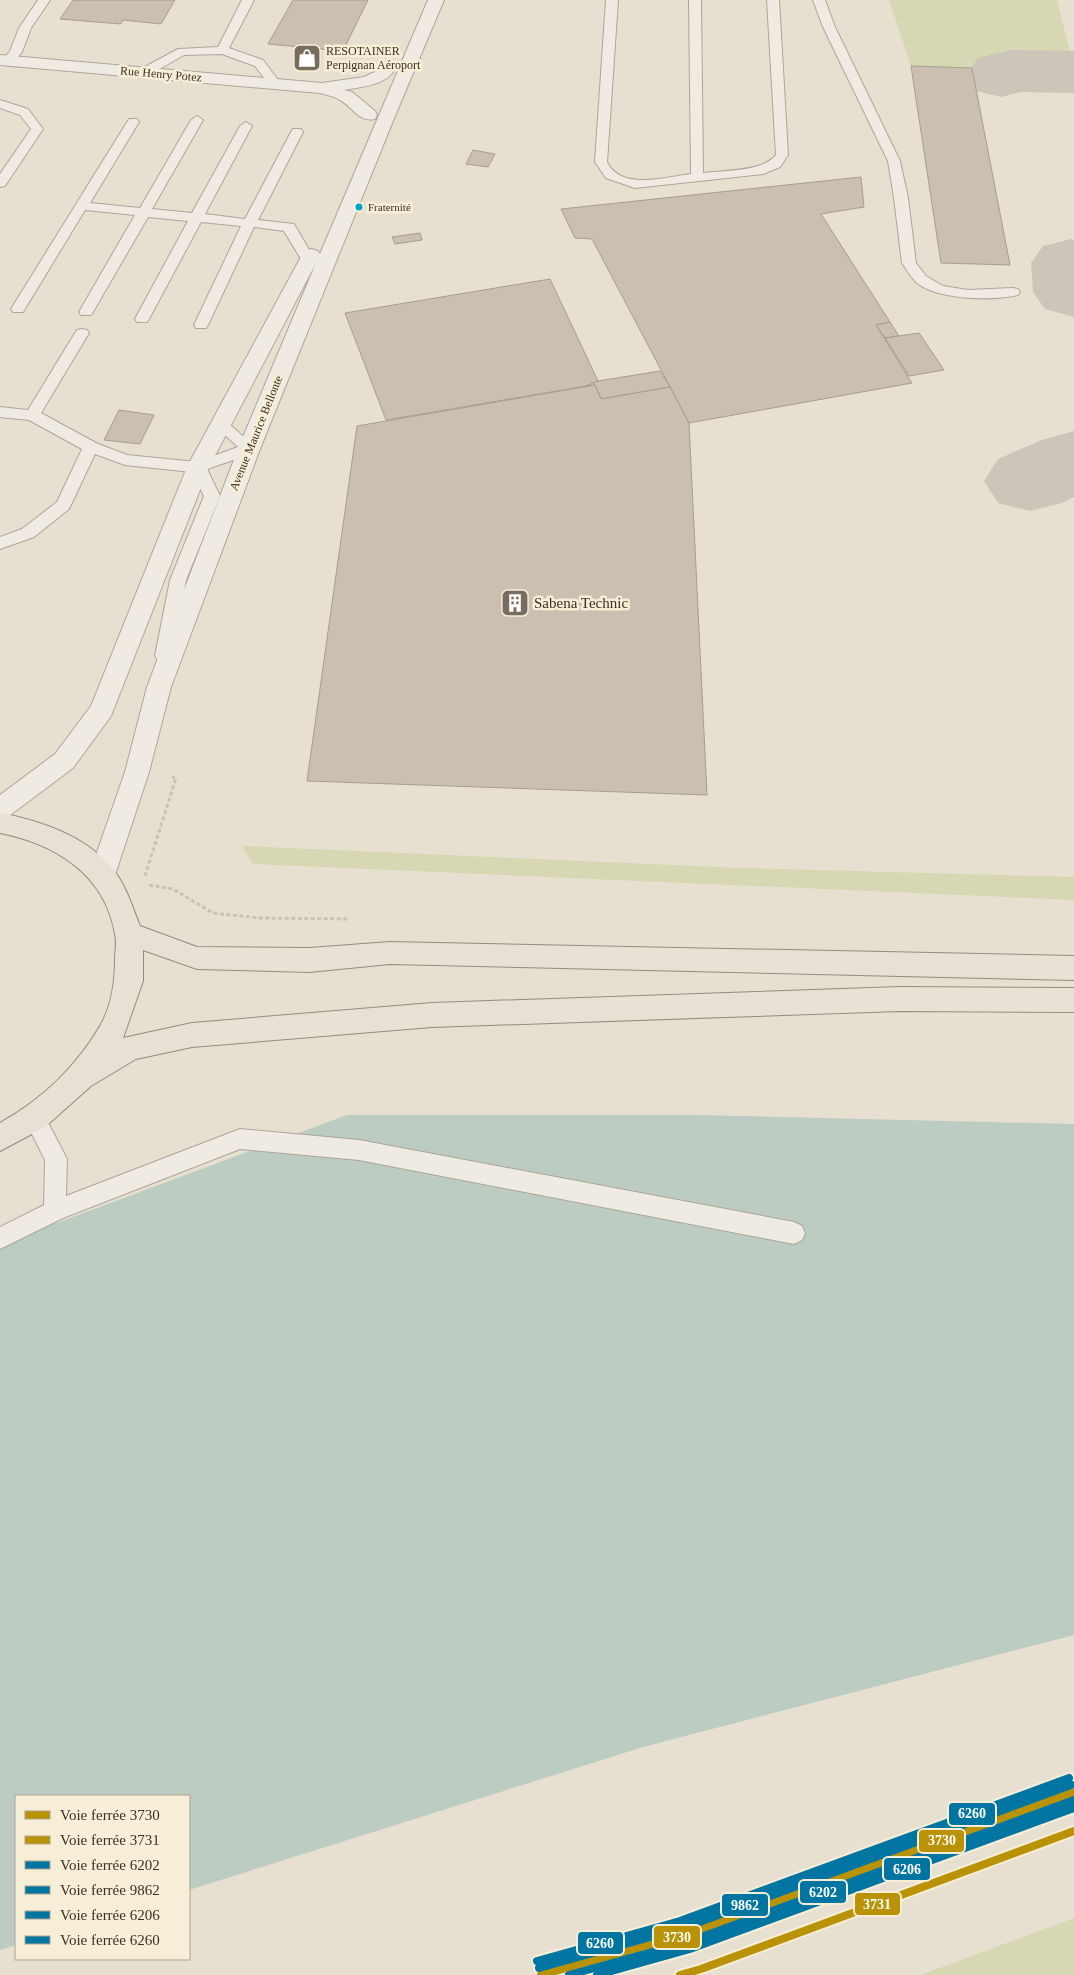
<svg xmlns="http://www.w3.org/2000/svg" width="1074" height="1975" viewBox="0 0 1074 1975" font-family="'Times New Roman',serif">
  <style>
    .green { fill: #d6d7b3 }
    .water { fill: #bcccc2 }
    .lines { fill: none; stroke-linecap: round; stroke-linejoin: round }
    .taxiway { fill: #cbc5ba; fill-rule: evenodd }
    .building { fill: #cbbfb2; stroke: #a89c90 }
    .service-casing { stroke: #ada599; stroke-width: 2 }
    .minor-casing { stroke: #ada599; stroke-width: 2 }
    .tertiary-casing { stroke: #ada599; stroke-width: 2 }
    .primary-casing { stroke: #928b80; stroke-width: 2 }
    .path { stroke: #c8c2b9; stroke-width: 3; stroke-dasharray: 4 2.5; stroke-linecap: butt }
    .service { fill: #efebe3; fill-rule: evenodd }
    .minor { fill: #efebe3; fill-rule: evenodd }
    .tertiary { fill: #efebe3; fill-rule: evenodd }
    .primary { fill: #e6e1d4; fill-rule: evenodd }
    .rail-1-casing { stroke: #f7eed8; stroke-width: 12 }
    .rail-2-casing { stroke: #f7eed8; stroke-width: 12 }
    .rail-3-casing { stroke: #f7eed8; stroke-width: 12 }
    .rail-4-casing { stroke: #f7eed8; stroke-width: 12 }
    .rail-5-casing { stroke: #f7eed8; stroke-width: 12 }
    .rail-6-casing { stroke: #f7eed8; stroke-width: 12 }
    .rail-1 { stroke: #b99206; stroke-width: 8 }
    .rail-2 { stroke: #b99206; stroke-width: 8 }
    .rail-3 { stroke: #0075a1; stroke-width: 8 }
    .rail-4 { stroke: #0075a1; stroke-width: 8 }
    .rail-5 { stroke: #0075a1; stroke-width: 8 }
    .rail-6 { stroke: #0075a1; stroke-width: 8 }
    .bus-dot { fill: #03a3c5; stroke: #f7eed8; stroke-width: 2 }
    .labels { text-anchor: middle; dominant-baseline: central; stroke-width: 5; stroke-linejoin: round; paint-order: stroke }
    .far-bus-label { font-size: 11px; fill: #3d2e20; stroke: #f7eed8; text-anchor: start }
    .far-poi-label { font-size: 12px; fill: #3d2e20; stroke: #f7eed8; text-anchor: start }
    .far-street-label { font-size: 12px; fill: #3d2e20; stroke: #f7eed8 }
    .poi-label { font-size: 15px; fill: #3d2e20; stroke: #f7eed8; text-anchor: start }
    .line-badge { stroke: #f7eed8; stroke-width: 2 }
    .badge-label { font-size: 14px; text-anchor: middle; font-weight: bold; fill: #fff }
  </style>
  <rect width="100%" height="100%" fill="#e7e0d1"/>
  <g class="green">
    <polygon points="889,0 1057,0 1072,60 981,59 972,68 911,66"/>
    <polygon points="242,846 741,868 1074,877 1074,900 253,864"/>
    <polygon points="1074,1918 1074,1975 921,1975"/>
  </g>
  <polygon class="water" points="347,1115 697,1115 1074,1124 1074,1635 643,1747 189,1890 189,1796 16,1796 16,1945 0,1950 0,1244"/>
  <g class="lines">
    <g class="taxiway">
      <polygon points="1010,50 1074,51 1074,93 1021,92 1001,97 976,91 966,76 978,58"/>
      <polygon points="1071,239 1074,240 1074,317 1045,309 1033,292 1031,263 1043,246"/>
      <polygon points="1074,431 1074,497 1062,503 1030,511 998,503 984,481 998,459 1042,440"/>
    </g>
  </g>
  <g class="building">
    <polygon points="73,0 175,0 161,24 123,20 121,24 60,19"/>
    <polygon points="293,0 368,0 343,51 268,44"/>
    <polygon points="911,66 972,68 1010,265 941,263"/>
    <polygon points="473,150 495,154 488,167 466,164"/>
    <polygon points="861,177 864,207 821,214 890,322 876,325 912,383 689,423 592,239 575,238 561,209"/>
    <polygon points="420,233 422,240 395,244 392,237"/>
    <polygon points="550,279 598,381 586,386 386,420 345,313"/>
    <polygon points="890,322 899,336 885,338 876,325"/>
    <polygon points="919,333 944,370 909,376 885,338"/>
    <polygon points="660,371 670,387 601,399 595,385 586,386 598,381"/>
    <polygon points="595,385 601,399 670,387 689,423 707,795 307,781 357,426"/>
    <polygon points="119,410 154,415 140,444 104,440"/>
  </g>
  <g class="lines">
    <defs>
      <g id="service">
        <polygon points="38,0 50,0 31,28 22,52 13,63 5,63 3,60 10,51 19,28"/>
        <polygon points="242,0 254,0 229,48 263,60 281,84 279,87 271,87 255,66 222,54 184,55 149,75 141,75 139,72 141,69 178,49 218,47"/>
        <path d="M606 0H618L607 162C621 191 666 177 691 174L689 0H701L703 173C725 170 762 172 776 155L767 0H779L788 155 780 167 763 174 635 188 606 178 595 162Z"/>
        <path d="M813 0H825L835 27 900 161 908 198 916 263 926 276 943 286 968 290 1013 288 1018 289 1020 292 1018 295C992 301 936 300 916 282 911 277 906 269 902 263L894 198 888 161 823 27Z"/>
        <polygon points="0,100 28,109 43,129 5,186 0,187 0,174 31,129 20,115 0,108"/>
        <polygon points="197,116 203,120 152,209 192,213 240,126 246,122 252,126 205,214 245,219 291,132 293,129 301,129 303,132 258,220 294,224 314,258 330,260 332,263 330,266 325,267 304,264 284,231 254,227 208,325 206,328 196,328 194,325 241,226 201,222 149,319 147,322 137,322 135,319 188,221 148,217 93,312 91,315 81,315 79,312 135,215 85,210 23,312 13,312 11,309 129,119 137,119 139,122 90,203 140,208 191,120"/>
        <polygon points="82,329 87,330 89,333 41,413 96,443 127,455 197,462 238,447 213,424 216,421 226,421 257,449 254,453 207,469 220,496 186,580 173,656 170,660 164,662 158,660 155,656 170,580 204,496 192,472 125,465 95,454 69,509 34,537 0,549 0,537 22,529 57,502 82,449 29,420 0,417 0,407 28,410 75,333 77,330"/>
        <polygon points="35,1108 42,1111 67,1159 66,1196 240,1129 359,1140 794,1222 802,1226 805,1233 802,1240 794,1244 359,1160 240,1149 63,1218 0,1249 0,1227 44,1205 45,1160 24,1118 28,1111"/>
      </g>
      <path id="minor" d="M0 55 322 83 364 77 385 67 391 69 393 72C383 86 359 87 344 90L352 92 375 111 377 115 375 119C359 123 352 106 340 100 334 96 326 95 320 93L0 65Z"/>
      <polygon id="tertiary" points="428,0 444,0 395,116 260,449 171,687 149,772 115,875 111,883 102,886 93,883 89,875 125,772 147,687 238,449 316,263 209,467 111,716 73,768 9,816 0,819 0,795 55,754 91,706 187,467 302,255 304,251 311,249 318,251 320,254"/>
      <path id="primary" d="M0 813C41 821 84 835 112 868 126 885 132 906 140 926L197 947 309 948 390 942 1074 956V980L390 964 309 972 197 969 143 950V981L123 1038 192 1023 432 1003 900 987 1074 988V1012L900 1011 432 1027 192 1047 136 1059 91 1086 45 1127 0 1151V1123C41 1100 76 1067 100 1026 111 1007 115 982 115 960 115 952 117 942 115 934 105 874 55 844 0 833Z"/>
    </defs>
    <use href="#service" class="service-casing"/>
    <use href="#minor" class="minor-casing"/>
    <use href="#tertiary" class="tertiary-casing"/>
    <use href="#primary" class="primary-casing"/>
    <g class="path">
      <polyline points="145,876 176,778 172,777"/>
      <polyline points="149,885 173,889 213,913 259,918 350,919"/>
    </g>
    <use href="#service" class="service"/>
    <use href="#minor" class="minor"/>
    <use href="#tertiary" class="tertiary"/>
    <use href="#primary" class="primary"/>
    <defs>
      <polyline id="rail-1" points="541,1975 685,1935 1074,1792"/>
      <polyline id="rail-2" points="680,1975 701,1969 1074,1831"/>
      <polyline id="rail-3" points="569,1975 688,1942 1074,1800"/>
      <polyline id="rail-4" points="539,1968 683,1928 1071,1785"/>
      <polyline id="rail-5" points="597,1975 690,1949 1074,1808"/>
      <polyline id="rail-6" points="537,1961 680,1921 1069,1778"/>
    </defs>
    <use href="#rail-1" class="rail-1-casing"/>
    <use href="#rail-2" class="rail-2-casing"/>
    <use href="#rail-3" class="rail-3-casing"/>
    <use href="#rail-4" class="rail-4-casing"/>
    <use href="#rail-5" class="rail-5-casing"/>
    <use href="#rail-6" class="rail-6-casing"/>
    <use href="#rail-1" class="rail-1"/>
    <use href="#rail-2" class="rail-2"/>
    <use href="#rail-3" class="rail-3"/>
    <use href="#rail-4" class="rail-4"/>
    <use href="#rail-5" class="rail-5"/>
    <use href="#rail-6" class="rail-6"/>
  </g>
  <defs>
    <symbol id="shop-square" viewBox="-11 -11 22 22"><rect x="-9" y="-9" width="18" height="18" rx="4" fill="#786c5e" stroke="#f7eed8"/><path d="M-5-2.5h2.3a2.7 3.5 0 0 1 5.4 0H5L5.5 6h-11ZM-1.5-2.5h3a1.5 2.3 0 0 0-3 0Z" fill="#fff"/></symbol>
    <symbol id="building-square" viewBox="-11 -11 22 22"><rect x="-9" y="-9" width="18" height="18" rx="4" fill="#786c5e" stroke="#f7eed8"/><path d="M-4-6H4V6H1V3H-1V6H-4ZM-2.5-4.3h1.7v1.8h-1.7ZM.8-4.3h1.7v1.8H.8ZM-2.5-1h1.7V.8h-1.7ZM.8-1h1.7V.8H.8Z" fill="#fff"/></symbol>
  </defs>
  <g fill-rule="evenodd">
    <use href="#shop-square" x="291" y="42" width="32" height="32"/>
    <use href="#building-square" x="499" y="587" width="32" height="32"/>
  </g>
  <circle class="bus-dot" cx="359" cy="207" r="4.5"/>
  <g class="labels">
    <g class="far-bus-label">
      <text x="368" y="207">Fraternité</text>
    </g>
    <g class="far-poi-label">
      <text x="326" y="51">RESOTAINER<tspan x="326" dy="14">Perpignan Aéroport</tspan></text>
    </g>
    <g class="far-street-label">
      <text transform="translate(161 74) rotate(5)">Rue Henry Potez</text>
      <text transform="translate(256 433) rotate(-68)">Avenue Maurice Bellonte</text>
    </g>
    <g class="poi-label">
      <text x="534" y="603">Sabena Technic</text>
    </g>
  </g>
  <g class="line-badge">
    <rect x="948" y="1802" width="48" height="24" rx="5" fill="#0075a1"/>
    <rect x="918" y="1829" width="47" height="24" rx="5" fill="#b99206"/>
    <rect x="883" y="1857" width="48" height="24" rx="5" fill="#0075a1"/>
    <rect x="799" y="1880" width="48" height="24" rx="5" fill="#0075a1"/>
    <rect x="854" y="1892" width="47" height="24" rx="5" fill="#b99206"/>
    <rect x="721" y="1893" width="48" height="24" rx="5" fill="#0075a1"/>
    <rect x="653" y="1925" width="48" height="24" rx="5" fill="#b99206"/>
    <rect x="577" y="1931" width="47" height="24" rx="5" fill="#0075a1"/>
  </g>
  <g class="badge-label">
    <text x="972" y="1818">6260</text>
    <text x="942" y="1845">3730</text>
    <text x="907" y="1874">6206</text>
    <text x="823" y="1897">6202</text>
    <text x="877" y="1909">3731</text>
    <text x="745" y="1910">9862</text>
    <text x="677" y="1942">3730</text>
    <text x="600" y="1948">6260</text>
  </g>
  <rect x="15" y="1795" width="175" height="165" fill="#f7eed8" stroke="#ada18e"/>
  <rect x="25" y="1811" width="25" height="8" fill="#b99206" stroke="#ada18e"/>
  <text x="60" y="1820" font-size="15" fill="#3d2e20">Voie ferrée 3730</text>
  <rect x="25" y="1836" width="25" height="8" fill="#b99206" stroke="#ada18e"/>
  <text x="60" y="1845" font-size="15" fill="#3d2e20">Voie ferrée 3731</text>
  <rect x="25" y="1861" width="25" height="8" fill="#0075a1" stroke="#ada18e"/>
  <text x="60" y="1870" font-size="15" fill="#3d2e20">Voie ferrée 6202</text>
  <rect x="25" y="1886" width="25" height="8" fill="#0075a1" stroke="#ada18e"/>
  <text x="60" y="1895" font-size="15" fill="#3d2e20">Voie ferrée 9862</text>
  <rect x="25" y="1911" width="25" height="8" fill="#0075a1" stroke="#ada18e"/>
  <text x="60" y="1920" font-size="15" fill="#3d2e20">Voie ferrée 6206</text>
  <rect x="25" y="1936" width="25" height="8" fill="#0075a1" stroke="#ada18e"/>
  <text x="60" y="1945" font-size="15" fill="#3d2e20">Voie ferrée 6260</text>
</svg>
